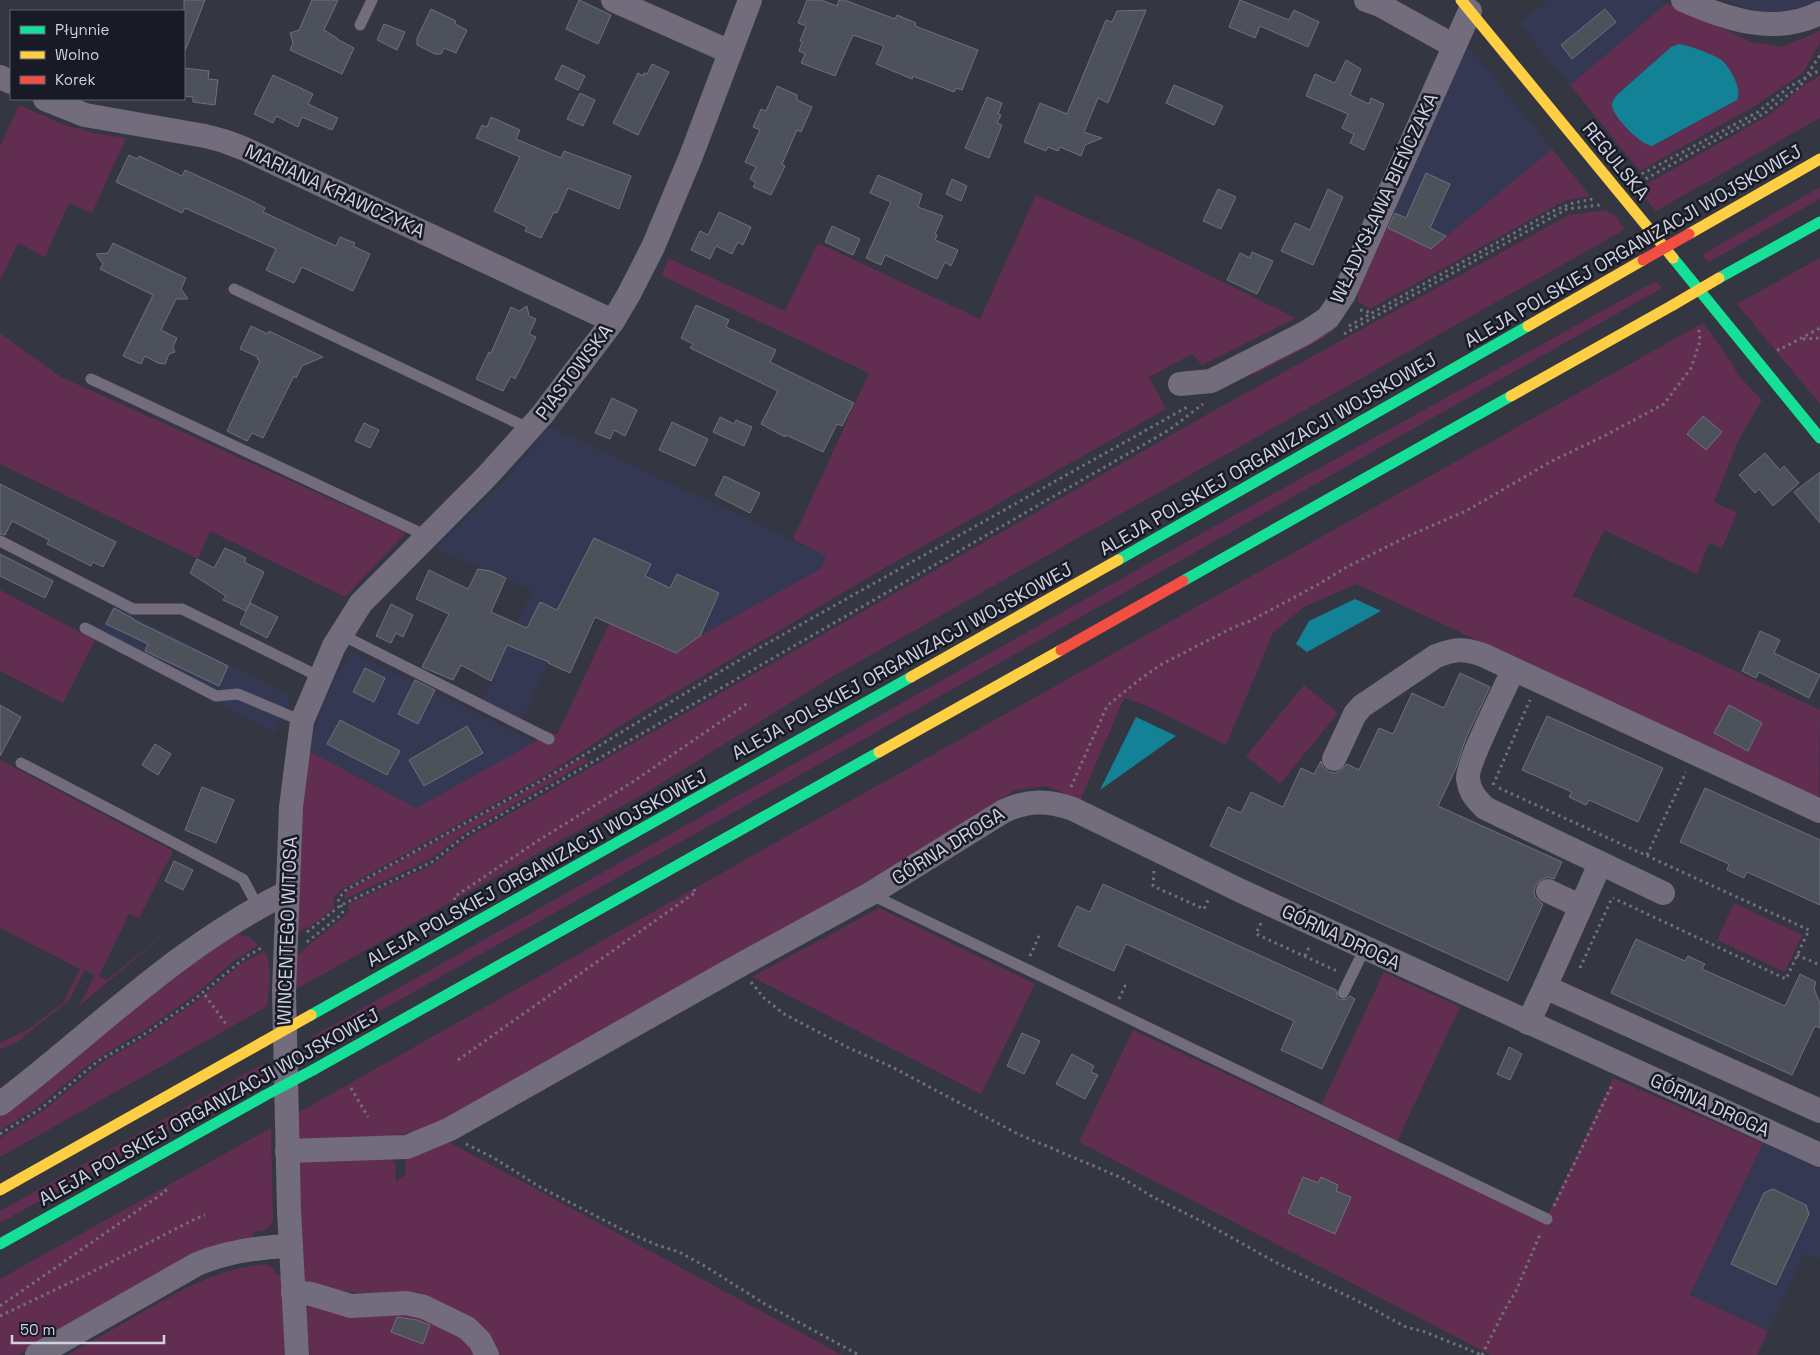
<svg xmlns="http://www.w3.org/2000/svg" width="1820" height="1355" viewBox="0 0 1820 1355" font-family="'Space Grotesk',sans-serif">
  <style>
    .built { fill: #343853 }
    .green { fill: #612e52; fill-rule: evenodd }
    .water { fill: #138297 }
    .building { fill: #4c515a; stroke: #6c717b }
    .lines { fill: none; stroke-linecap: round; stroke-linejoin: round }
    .path { stroke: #736f7d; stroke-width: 3; stroke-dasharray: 2.5 4; stroke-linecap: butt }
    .lane { stroke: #726c7c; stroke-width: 11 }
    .street { stroke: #726c7c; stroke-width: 24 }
    .fast { stroke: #16e098; stroke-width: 11 }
    .slow { stroke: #ffcf43; stroke-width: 11 }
    .jam { stroke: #f24e42; stroke-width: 11 }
    .fast-bridge { stroke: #16e098; stroke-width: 11 }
    .slow-bridge { stroke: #ffcf43; stroke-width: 11 }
    .jam-bridge { stroke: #f24e42; stroke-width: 11 }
    .labels { text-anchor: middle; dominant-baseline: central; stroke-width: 5; stroke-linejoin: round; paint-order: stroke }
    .street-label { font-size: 19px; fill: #cfd2e1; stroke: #181a25 }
  </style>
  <rect width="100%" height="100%" fill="#343642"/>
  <g class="built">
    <polygon points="1549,0 1661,0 1667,3 1570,85 1518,23"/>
    <polygon points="1727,0 1820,0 1810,6 1764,14"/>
    <polygon points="1468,46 1552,149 1431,249 1386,227 1378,226"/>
    <polygon points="550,427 827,556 822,568 700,636 676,653 593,618 553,652 522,720 482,702 532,590 435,548 506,479"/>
    <polygon points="113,605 291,696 275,733 95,640"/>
    <polygon points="351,651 535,742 416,808 307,750 321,710 333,682"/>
    <polygon points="1763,1143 1820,1169 1820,1259 1805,1253 1768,1331 1690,1295"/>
  </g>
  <g class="green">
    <path d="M1667 3 1751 42 1782 47 1820 31V42L1803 73 1756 105 1640 171 1570 85ZM1671 47 1739 96 1737 100 1652 146 1612 101 1617 95Z"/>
    <polygon points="1820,76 1820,118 1656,211 1640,193 1645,185 1771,114 1804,85"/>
    <polygon points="19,105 62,124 94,133 126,138 92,213 69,203 45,257 18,243 0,280 0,147"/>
    <polygon points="1552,149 1590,196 1564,201 1370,309 1358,302 1358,291 1386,227 1431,249"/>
    <polygon points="1820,187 1820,199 1709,262 1702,255"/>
    <polygon points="1036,195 1164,253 1296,318 1202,365 1192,354 1149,377 1166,409 888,566 637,715 551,772 339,891 333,899 335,907 309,927 295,932 300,826 307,750 416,808 535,742 545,730 557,735 609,624 676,653 700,636 822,568 826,556 793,539 869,373 662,276 668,258 785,311 818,243 980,319"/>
    <polygon points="1605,210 1616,216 1624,230 830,678 649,791 293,991 294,956 300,954 302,951 348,913 349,910 347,905 353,902 432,865 469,837 1208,414 1569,215"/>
    <polygon points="1820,258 1820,404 1737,304"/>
    <polygon points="1656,281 1662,288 1017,653 312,1049 312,1037 1188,541"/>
    <polygon points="1344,311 1333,331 1322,339 1254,375 1252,371"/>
    <polygon points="1703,323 1732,363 1737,374 1762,400 1738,441 1714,502 1737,513 1722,548 1709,543 1697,574 1604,530 1573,596 1820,710 1819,798 1356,584 1304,607 1273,633 1226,745 1145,705 1124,698 1080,801 1048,786 1015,790 817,913 428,1128 389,1137 299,1141 296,1114 743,861"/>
    <polygon points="0,333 61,377 406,533 345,597 210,531 198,559 0,464"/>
    <polygon points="0,590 95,640 63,703 0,671"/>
    <polygon points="1304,685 1338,713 1280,784 1246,756"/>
    <polygon points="581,758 588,761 465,833 429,860 345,899 344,896 347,891 553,776"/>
    <polygon points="0,760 173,851 139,918 129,914 99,976 107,980 185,917 79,1006 95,975 85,970 69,1000 16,1043 0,1049 0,1043 29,1029 64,1002 80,969 0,928"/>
    <polygon points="1734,903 1802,935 1785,972 1717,940"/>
    <polygon points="879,908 1035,984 981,1094 752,977"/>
    <polygon points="239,931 242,936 249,936 258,945 236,959 195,995 148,1028 93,1061 36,1108 0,1131 0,1117 161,985"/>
    <path d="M264 951C273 961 268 991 268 1005L263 1009 0 1157V1138L44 1110 100 1064 150 1034 195 1002 241 964Z"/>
    <polygon points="1384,972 1460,1007 1397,1141 1321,1106"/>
    <polygon points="1133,1030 1544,1223 1613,1078 1763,1143 1690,1295 1768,1331 1757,1355 1491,1355 1079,1142"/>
    <polygon points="263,1064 264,1067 270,1064 270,1069 264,1072 264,1076 0,1223 0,1211"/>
    <path d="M271 1128 273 1221C269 1231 262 1231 253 1232V1238L65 1329 17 1355H0V1279Z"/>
    <polygon points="447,1141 842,1355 493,1355 422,1301 311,1287 302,1282 299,1162 391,1158 395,1164 396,1181 405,1175 406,1158"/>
    <path d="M266 1264 273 1268 276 1275H283L289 1355H67C92 1341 117 1327 141 1313 181 1290 219 1268 266 1264Z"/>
    <polygon points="308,1303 398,1307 468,1339 479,1355 310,1355 306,1315"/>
  </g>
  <g class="water">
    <path d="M1679 44C1690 46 1710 53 1720 59 1730 66 1743 90 1737 100L1652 146C1640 144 1617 120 1613 109 1610 103 1614 99 1617 95L1671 47Z"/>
    <polygon points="1355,599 1381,611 1307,652 1296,644 1309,621"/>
    <polygon points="1136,717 1176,736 1100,790"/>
  </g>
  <g class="building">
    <polygon points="184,0 205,0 185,51 184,51"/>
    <polygon points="312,0 338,0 324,30 337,38 337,39 354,48 342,74 290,50 293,43 290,33 299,30"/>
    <polygon points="579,0 611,15 598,44 566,29"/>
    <polygon points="807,0 821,0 837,6 839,0 844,0 895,19 897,15 916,23 915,26 978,50 962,90 956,88 954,92 913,76 912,79 876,64 884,46 853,35 835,76 801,63 805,54 799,51 802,42 800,41 806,26 798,23"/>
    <polygon points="1240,0 1289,20 1294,10 1319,22 1308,47 1260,26 1255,38 1229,27"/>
    <polygon points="431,9 456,21 455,24 467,30 456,53 444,48 441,54 435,54 417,45 417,38"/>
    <polygon points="1605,9 1616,22 1572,59 1561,45"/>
    <polygon points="1146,10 1108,103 1098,98 1084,132 1102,138 1085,145 1081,156 1060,147 1058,151 1048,147 1046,151 1024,142 1040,103 1067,114 1106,20 1112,22 1117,11"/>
    <polygon points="384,24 405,32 397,50 377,40"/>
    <polygon points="1346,60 1361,69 1350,95 1369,104 1371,98 1384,104 1364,150 1350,143 1354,134 1342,128 1348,114 1306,96 1315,74 1335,83"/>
    <polygon points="652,64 669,72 638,135 613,123 638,73 643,76 644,73 647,74"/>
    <polygon points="562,65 585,76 578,90 555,79"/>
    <polygon points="184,68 209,71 208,79 218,80 215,105 193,102 193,97 184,96"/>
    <polygon points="273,75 313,94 308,104 338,118 332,130 302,117 298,127 276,116 273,123 254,114"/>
    <polygon points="1174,85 1223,106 1214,125 1166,103"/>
    <polygon points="777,86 797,95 797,100 812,107 801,132 797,130 782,164 785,166 771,195 753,187 756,183 750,179 756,167 745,162 760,130 753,127 761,109 766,111"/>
    <polygon points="580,93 595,100 583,126 567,119"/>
    <polygon points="987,97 1002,103 998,114 1001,115 997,123 1002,125 989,158 965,148"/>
    <polygon points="491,117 520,130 516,139 561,158 564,151 631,176 619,209 568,188 557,213 554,212 541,238 525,231 527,227 494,211 520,157 476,138 482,125 487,127"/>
    <polygon points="129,155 137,159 139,156 182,176 185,170 248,199 265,208 263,212 336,246 340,237 355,243 353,246 370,254 353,291 302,267 294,283 266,270 276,249 185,208 182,213 116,182"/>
    <polygon points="1426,173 1450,184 1430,228 1446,236 1431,249 1388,228 1395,213 1406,218"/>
    <polygon points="878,175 922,194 918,207 943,216 935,234 937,235 935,240 958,250 951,266 945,262 937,279 885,255 881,265 866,258 891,202 870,193"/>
    <polygon points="952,179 967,186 961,201 946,194"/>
    <polygon points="1218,189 1236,197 1221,229 1203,221"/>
    <polygon points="1328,189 1343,197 1313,265 1281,251 1295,223 1310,230"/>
    <polygon points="719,212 751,227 743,245 738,242 732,254 716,246 710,259 691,250 700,231 708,235"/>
    <polygon points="832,226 860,239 853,255 825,242"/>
    <polygon points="113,243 186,278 181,289 188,299 176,299 161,330 177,338 173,347 175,352 169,354 165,364 158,363 145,356 141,364 123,356 153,295 100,269 103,264 96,254 108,253"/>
    <polygon points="1252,252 1273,261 1257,294 1227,280 1240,253 1250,258"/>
    <polygon points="696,305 729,320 726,327 776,350 770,362 854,403 842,426 837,424 823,452 786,435 785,437 761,424 778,391 690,348 693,344 681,338"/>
    <polygon points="527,306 529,316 536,319 529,334 536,337 515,379 511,376 503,391 476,379 489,352 491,353 511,307 519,311"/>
    <polygon points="251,326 268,334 269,331 323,357 302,366 296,378 294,376 263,438 252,433 247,441 227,431 260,361 257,359 258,357 240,349"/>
    <polygon points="612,398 637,410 625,436 614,430 610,439 595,433"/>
    <polygon points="1703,416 1722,432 1706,450 1687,434"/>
    <polygon points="720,417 734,424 736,420 752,427 744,446 713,432"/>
    <polygon points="672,422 708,439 695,466 659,450"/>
    <polygon points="364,423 379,430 370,448 355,441"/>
    <polygon points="1765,453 1780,470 1784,466 1799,483 1773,506 1759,489 1755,493 1739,475"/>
    <polygon points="1820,472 1820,523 1794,492"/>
    <polygon points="724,476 760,493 750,513 715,495"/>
    <polygon points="0,484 116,542 103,567 93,562 91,566 47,544 49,540 12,521 5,535 0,534"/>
    <polygon points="594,538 651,564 645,576 670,588 677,574 719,593 700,636 676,653 595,617 570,673 548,663 549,662 507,645 491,681 461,665 453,680 422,667 449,614 416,599 429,570 468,589 478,569 491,571 506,578 491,612 527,628 540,602 557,610"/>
    <polygon points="225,548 246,558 244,562 264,572 246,611 223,600 226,596 190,573 197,559 214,568"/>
    <polygon points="0,554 53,581 45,598 0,576"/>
    <polygon points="250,603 278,617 267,638 240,624"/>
    <polygon points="391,604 413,615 403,637 396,633 391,643 376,636"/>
    <polygon points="114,608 134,619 134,620 228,666 219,686 145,651 148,644 106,624"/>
    <polygon points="1760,631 1780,640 1774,653 1820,675 1809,698 1759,672 1756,678 1742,671"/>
    <polygon points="365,668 385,678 374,702 353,692"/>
    <polygon points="1460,673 1490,687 1466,738 1456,768 1438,806 1562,862 1554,879 1547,877 1541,880 1535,886 1534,893 1536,898 1543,904 1508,981 1210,846 1228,807 1241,813 1251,792 1283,807 1301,768 1314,774 1321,761 1323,767 1329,772 1335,773 1341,770 1347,764 1359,770 1379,728 1393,734 1412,693 1444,708"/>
    <polygon points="415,680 435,690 418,724 398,714"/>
    <polygon points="0,705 21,717 0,756"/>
    <polygon points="1729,705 1762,723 1748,751 1714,733"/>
    <polygon points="1547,716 1663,768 1638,822 1589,800 1586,805 1569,797 1572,792 1522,770"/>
    <polygon points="340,720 400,751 387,775 327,744"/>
    <polygon points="467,726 483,753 424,786 409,760"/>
    <polygon points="155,744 171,754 158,775 142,765"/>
    <polygon points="202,787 234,800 216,843 185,830"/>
    <polygon points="1705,788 1820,840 1820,905 1747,872 1744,878 1727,870 1729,864 1680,842"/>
    <polygon points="174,861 193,870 183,890 165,881"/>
    <polygon points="1103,884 1336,990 1337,997 1340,1000 1347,999 1350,996 1355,999 1322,1069 1281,1050 1294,1021 1126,944 1114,971 1058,946 1077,906 1090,912"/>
    <polygon points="1636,939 1685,961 1688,956 1705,964 1702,969 1785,1006 1800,974 1816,982 1814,988 1820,1004 1820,1028 1815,1026 1792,1075 1611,993"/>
    <polygon points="1022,1033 1040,1041 1024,1074 1007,1066"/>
    <polygon points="1509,1047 1522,1054 1510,1080 1497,1074"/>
    <polygon points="1072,1054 1094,1066 1091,1072 1098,1075 1085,1099 1056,1084"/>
    <polygon points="1303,1177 1318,1183 1321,1177 1338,1185 1336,1191 1351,1197 1335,1234 1288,1213"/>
    <polygon points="1773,1189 1806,1205 1809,1214 1776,1285 1731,1264 1764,1193"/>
    <polygon points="397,1317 417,1320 430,1325 423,1344 391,1332"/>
  </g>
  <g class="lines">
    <g class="path">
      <polyline points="1636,177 1758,112 1789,87 1820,70"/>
      <polyline points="1640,182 1765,113 1790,93 1799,88 1820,55"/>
      <polyline points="1360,310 1373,313"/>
      <polyline points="1349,326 1553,211 1573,203 1593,199"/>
      <polyline points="1344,334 1567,209 1600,205"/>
      <polyline points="1803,339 1820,338"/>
      <polyline points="1777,349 1779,350 1820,328"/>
      <polyline points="1493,785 1530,700"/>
      <polyline points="1071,787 1107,706 1139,680 1162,664 1234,627 1250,621 1319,584 1345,568 1408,536 1466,511 1552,461 1604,436 1664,404 1691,368 1700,341 1699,330"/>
      <polyline points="1499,788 1809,930 1786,979 1613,898"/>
      <polyline points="1647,855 1686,772"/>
      <polyline points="1154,871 1153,886 1204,909 1209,898"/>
      <polyline points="455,900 454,897 539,840 631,783 748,703"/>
      <polyline points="1261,923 1256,934 1337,971"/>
      <polyline points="307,932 341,905 432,862 466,835 1169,430 1203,404"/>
      <polyline points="307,942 342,914 343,910 338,899 346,890 553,774 759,648 1189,406"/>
      <polyline points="1797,955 1820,965"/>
      <polyline points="1030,956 1040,934"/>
      <polyline points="1305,956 1310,945"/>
      <polyline points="1580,968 1612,898"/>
      <polyline points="751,982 764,998 784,1014 849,1048 892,1067 1018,1134 1122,1178 1153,1197 1209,1225 1277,1263 1354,1299 1406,1327 1425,1332 1482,1355"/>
      <polyline points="205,995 226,1024"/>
      <polyline points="1119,999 1125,986 1128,987"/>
      <polyline points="458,1060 696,892 693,889"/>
      <polyline points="351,1088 368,1117"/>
      <polyline points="0,1134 43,1107 98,1061 142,1036 191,1002 247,956 263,947"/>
      <polyline points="466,1144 494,1158 540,1187 625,1231 657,1245 679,1252 703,1265 765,1304 859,1355"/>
      <polyline points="1554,1206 1613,1083"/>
      <polyline points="0,1306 166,1191 164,1188"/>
      <polyline points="0,1316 86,1275 195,1219 205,1215"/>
      <polyline points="1482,1355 1504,1311 1516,1291 1541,1232"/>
    </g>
    <g class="lane">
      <polyline points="360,25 372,0"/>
      <polyline points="234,289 530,429"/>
      <polyline points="91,379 427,536"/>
      <polyline points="0,541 133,609 182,609 320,677"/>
      <polyline points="85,628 216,696 238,694 302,721"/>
      <polyline points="340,634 549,739"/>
      <polyline points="21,763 243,879 258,907"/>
      <polyline points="870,894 1547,1219"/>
      <polyline points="1343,993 1365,948"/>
    </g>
    <g class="street">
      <polyline points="613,0 730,52"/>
      <polyline points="1366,0 1380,5 1454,46"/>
      <path d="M1683 0C1726 19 1775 36 1820 13"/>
      <polyline points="0,77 11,82"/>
      <polyline points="45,99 85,115 205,136 224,141 245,149 613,321"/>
      <polyline points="1180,384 1211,381 1305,333 1328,318 1344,294 1470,11"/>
      <path d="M1513 670C1505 689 1466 764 1468 779 1470 793 1476 799 1485 808L1663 893"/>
      <path d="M1334 759 1355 714 1362 706 1436 656C1455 649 1463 648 1483 655L1820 811"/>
      <polyline points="1548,891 1580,906"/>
      <polyline points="1545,987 1600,864"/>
      <polyline points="1528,1023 1545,987 1820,1111"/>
      <path d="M0 1104C97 1030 176 947 288 892"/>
      <path d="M287 1151 407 1147 450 1129 742 964 870 894 1004 811C1028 800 1048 800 1073 809L1241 891 1820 1155"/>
      <polyline points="293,1292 311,1294 351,1306 406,1303 424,1307 467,1328 480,1341 487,1355"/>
      <path d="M37 1355 197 1264C228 1251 258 1247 291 1246"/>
      <polyline points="297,1355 289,1211 284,991 291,807 302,721 334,646 361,603 487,476 542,415 613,321 629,294 653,247 691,156 750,0"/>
    </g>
    <g class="fast">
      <polyline points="1673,258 1820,438"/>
      <polyline points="1719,278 1820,222"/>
      <polyline points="1118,560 1528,326"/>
      <polyline points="1183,581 1511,396"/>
      <polyline points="311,1015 911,677"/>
      <polyline points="313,1070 879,752"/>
      <polyline points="0,1244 264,1096"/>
    </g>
    <g class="slow">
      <polyline points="1461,0 1673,258"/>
      <polyline points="1689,234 1820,159"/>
      <polyline points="1528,326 1643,260"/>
      <polyline points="1511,396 1673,305"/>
      <polyline points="911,677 1118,560"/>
      <polyline points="879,752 1061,650"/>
      <polyline points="0,1190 263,1042"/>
    </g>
    <polyline class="jam" points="1061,650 1183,581"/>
    <polyline class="fast-bridge" points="264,1096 313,1070"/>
    <g class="slow-bridge">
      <polyline points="1673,305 1719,278"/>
      <polyline points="263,1042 311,1015"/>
    </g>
    <polyline class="jam-bridge" points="1643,260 1689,234"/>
  </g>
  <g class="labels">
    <g class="street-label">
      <text transform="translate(1616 161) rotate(51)">REGULSKA</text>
      <text transform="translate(335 191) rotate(25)">MARIANA KRAWCZYKA</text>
      <text transform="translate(1384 198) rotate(-65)">WŁADYSŁAWA BIEŃCZAKA</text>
      <text transform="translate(1633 246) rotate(-30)">ALEJA POLSKIEJ ORGANIZACJI WOJSKOWEJ</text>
      <text transform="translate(574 372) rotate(-53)">PIASTOWSKA</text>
      <text transform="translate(1268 454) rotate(-30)">ALEJA POLSKIEJ ORGANIZACJI WOJSKOWEJ</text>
      <text transform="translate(902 661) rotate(-29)">ALEJA POLSKIEJ ORGANIZACJI WOJSKOWEJ</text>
      <text transform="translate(948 846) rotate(-32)">GÓRNA DROGA</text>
      <text transform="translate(537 868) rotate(-29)">ALEJA POLSKIEJ ORGANIZACJI WOJSKOWEJ</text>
      <text transform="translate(287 931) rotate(-88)">WINCENTEGO WITOSA</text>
      <text transform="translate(1341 937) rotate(25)">GÓRNA DROGA</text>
      <text transform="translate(1710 1105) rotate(24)">GÓRNA DROGA</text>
      <text transform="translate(209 1107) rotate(-29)">ALEJA POLSKIEJ ORGANIZACJI WOJSKOWEJ</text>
    </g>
  </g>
  <rect x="10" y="10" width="175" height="90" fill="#181a25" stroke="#616470"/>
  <rect x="20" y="26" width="25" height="8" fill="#16e098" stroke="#616470"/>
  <text x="55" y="35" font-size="15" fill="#cfd2e1">Płynnie</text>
  <rect x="20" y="51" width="25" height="8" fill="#ffcf43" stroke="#616470"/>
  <text x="55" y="60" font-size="15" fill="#cfd2e1">Wolno</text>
  <rect x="20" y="76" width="25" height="8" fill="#f24e42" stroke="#616470"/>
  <text x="55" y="85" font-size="15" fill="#cfd2e1">Korek</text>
  <path d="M12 1335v8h152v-8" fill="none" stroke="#cfd2e1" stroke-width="2.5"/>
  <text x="20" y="1335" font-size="15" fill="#cfd2e1" stroke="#181a25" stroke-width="4" paint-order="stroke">50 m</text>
</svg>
